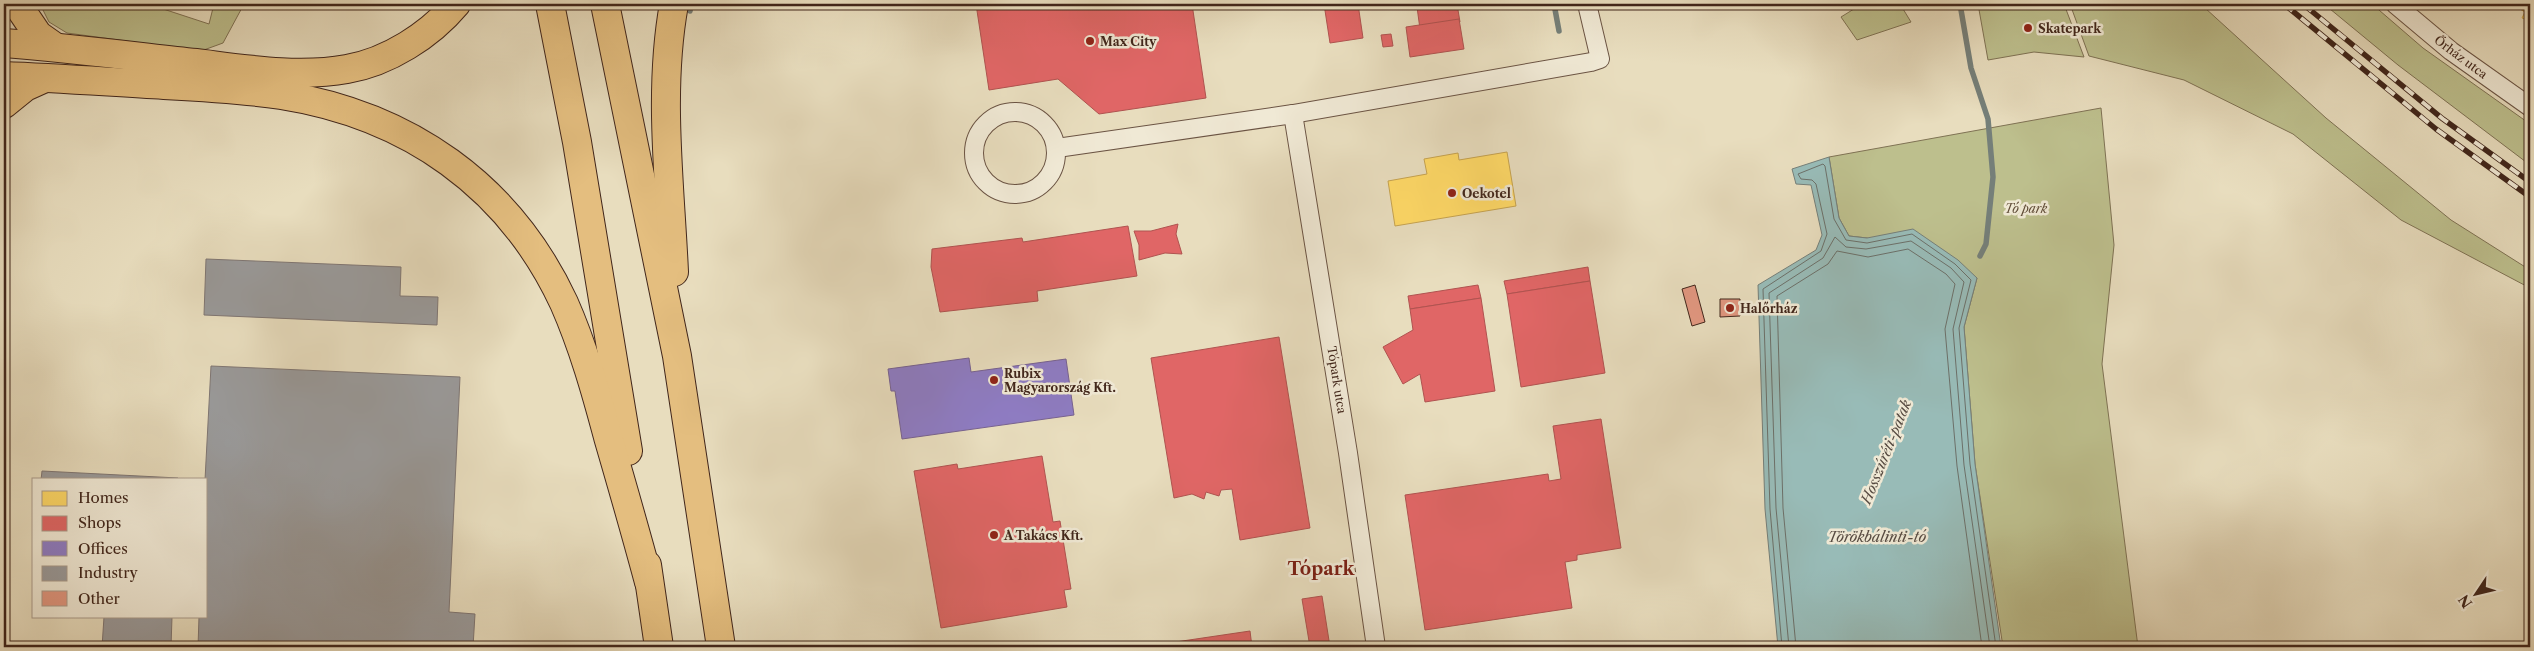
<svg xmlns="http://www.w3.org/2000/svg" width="2534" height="651" viewBox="0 0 2534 651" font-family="'Libre Caslon Text',serif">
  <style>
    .green { fill: #bdbf8d; stroke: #7f7254 }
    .water { fill: #98bbb7; stroke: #757f79 }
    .homes { fill: #ffd966; stroke: #c6a350 }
    .shops { fill: #e06666; stroke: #b05350 }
    .offices { fill: #8e7cc3; stroke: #776291 }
    .industry { fill: #999; stroke: #7f7673 }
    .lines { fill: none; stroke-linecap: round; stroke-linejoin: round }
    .shore { stroke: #6c7069; stroke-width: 1 }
    .stream { stroke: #757f79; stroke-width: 5.5 }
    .building { fill: #e19780; stroke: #41261b }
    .minor-casing { stroke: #6b5444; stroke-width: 20 }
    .motorway-casing { stroke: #41261b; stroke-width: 30 }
    .minor { stroke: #f0e9d5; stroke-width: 18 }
    .motorway { stroke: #e4be7f; stroke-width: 28 }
    .rail-casing { stroke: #41261b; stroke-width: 5.5 }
    .rail { stroke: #f0e9d5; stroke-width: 4; stroke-dasharray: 11; stroke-linecap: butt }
    .poi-dot { fill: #8f2418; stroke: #f0e9d5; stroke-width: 2 }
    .labels { text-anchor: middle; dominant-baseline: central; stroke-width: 5; stroke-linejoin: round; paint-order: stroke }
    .poi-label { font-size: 12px; font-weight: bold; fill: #41261b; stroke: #f0e9d5; text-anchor: start }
    .street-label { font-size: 12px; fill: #41261b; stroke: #f0e9d5 }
    .park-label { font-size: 12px; font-style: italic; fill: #604c38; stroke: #f0e9d5 }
    .water-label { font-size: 14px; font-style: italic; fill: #574b42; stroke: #f0e9d5 }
    .district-label { font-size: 18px; font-weight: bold; fill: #7a1f14; stroke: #f0e9d5 }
  </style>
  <rect width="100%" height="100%" fill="#e8ddbe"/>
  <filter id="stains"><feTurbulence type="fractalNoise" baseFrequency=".004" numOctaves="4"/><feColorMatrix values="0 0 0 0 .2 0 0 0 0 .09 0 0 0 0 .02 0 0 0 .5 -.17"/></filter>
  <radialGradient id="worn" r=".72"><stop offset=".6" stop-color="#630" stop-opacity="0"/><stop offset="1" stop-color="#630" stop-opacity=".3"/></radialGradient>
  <g class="green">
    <polygon points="40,4 148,4 209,24 214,4 244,4 223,43 201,51 67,33 49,22"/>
    <polygon points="1862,4 1900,4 1911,22 1857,40 1841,17"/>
    <polygon points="1978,4 2064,4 2084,57 2034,52 1988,60"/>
    <polygon points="2070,4 2204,4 2205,8 2326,118 2451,220 2530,270 2530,288 2401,220 2293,134 2184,80 2089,56"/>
    <polygon points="2324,4 2372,4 2423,48 2530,124 2530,165 2398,65"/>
    <polygon points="2101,108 2114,245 2102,364 2138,647 2003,647 1975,464 1964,327 1977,278 1867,238 1849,236 1839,218 1829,157"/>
  </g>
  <polygon class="water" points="1829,157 1839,218 1849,236 1867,238 1913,229 1958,260 1977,278 1964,327 1975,464 2001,647 1778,647 1765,509 1758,285 1816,250 1822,235 1811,185 1796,184 1792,169"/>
  <g class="homes">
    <polygon points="2511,4 2530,4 2530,21 2522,18 2525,12"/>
    <polygon points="1507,152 1516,206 1395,226 1388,181 1427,174 1424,159 1458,153 1459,160"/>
  </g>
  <g class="shops">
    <polygon points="976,4 1192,4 1206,98 1099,114 1058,79 989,90"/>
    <polygon points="1324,4 1358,4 1363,38 1330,43"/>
    <polygon points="1405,4 1457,4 1460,22 1420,29 1417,7 1406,8"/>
    <polygon points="1459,19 1464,49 1410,57 1406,27"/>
    <polygon points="1391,34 1393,46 1383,47 1381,35"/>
    <polygon points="1178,224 1176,234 1182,254 1165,253 1139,260 1139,245 1134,231 1151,231"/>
    <polygon points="1128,226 1137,276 1037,291 1038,301 940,312 931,267 932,249 1022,238 1023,242"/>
    <polygon points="1588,267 1590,281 1507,294 1504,281"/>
    <polygon points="1590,281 1605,373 1521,387 1507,294"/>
    <polygon points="1478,285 1481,298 1410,309 1408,296"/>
    <polygon points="1481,298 1495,391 1425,402 1420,374 1403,384 1383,347 1413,330 1410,309"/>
    <polygon points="1279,337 1310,528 1240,540 1232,489 1221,490 1219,496 1206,492 1204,499 1192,494 1174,498 1151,358"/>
    <polygon points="1601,419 1621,548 1577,555 1577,560 1565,562 1572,608 1425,630 1405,495 1548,474 1549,481 1561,479 1553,426"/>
    <polygon points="1042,456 1053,522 1060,521 1071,589 1064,590 1067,607 941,628 914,471 957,464 958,469"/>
    <polygon points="1322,596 1330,647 1310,647 1302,599"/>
    <polygon points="1250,631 1252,647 1163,647 1162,644"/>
  </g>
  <polygon class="offices" points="969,358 971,372 1066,359 1074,415 902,439 895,391 891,391 888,369"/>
  <g class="industry">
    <polygon points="206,259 401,267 400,296 438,297 437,325 204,315"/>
    <polygon points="211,366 460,377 449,612 475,614 473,647 198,647 199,617 206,617 205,480"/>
    <polygon points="42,471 178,478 178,480 41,480"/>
    <polygon points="104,617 172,617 171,647 102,647"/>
  </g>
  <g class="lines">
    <g class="shore">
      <polyline points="1782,647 1770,509 1763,289 1821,251 1827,234 1816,184 1812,180 1801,179 1798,174 1823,164 1825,166 1834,219 1846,240 1867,243 1912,234 1955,264 1971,280 1959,328 1970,464 1996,647"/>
      <polyline points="1789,647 1776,508 1769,293 1823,258 1835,237 1846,247 1866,249 1911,241 1951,268 1964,282 1953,329 1964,465 1990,647"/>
      <polyline points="1796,647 1783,508 1777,296 1828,264 1837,251 1868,257 1908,249 1946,274 1955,284 1945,329 1957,466 1982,647"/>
    </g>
    <g class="stream">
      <polyline points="1554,4 1559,31"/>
      <polyline points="1960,4 1971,68 1988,119 1993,177 1986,244 1980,256"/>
      <polyline points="690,11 691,4"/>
    </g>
  </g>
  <g class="building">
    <polygon points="1695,285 1705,322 1692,326 1682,289"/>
    <polygon points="1720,299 1740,299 1740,316 1720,317"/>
  </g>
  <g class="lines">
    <defs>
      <g id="minor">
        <polyline points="2395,4 2451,51 2530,107"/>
        <circle cx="1015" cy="153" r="41"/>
        <polyline points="1293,114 1348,453 1376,647"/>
        <polyline points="1057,148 1293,114 1591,62 1600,59 1587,4"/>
      </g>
      <g id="motorway">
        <polyline points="17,4 38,35 55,47"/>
        <polyline points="550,4 577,142 628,451"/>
        <polyline points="605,4 677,356 721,647"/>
        <path d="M4 43C68 48 132 56 196 63 245 69 298 78 347 69 388 62 430 35 456 4"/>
        <path d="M4 76C57 78 110 82 164 85 203 87 242 89 281 95 408 115 509 185 564 303 583 346 596 392 608 437 622 485 636 534 649 582"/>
        <polyline points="4,104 25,87 45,78"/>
        <path d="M674 272C670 183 658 92 674 4"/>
        <polyline points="647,565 659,647"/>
      </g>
    </defs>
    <use href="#minor" class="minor-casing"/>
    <use href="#motorway" class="motorway-casing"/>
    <use href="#minor" class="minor"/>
    <use href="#motorway" class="motorway"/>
    <defs>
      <g id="rail">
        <polyline points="2284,4 2436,129 2530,197"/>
        <polyline points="2303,4 2443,119 2530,182"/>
      </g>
    </defs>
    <use href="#rail" class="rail-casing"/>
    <use href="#rail" class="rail"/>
  </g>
  <g class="poi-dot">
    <circle cx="2028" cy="28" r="5"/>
    <circle cx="1090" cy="41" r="5"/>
    <circle cx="1452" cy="193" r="5"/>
    <circle cx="1730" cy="308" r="5"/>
    <circle cx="994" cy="380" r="5"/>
    <circle cx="994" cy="535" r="5"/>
  </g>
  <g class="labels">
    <g class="poi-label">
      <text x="2038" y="28">Skatepark</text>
      <text x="1100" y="41">Max City</text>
      <text x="1462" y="193">Oekotel</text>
      <text x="1740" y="308">Halőrház</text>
      <text x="1004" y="373">Rubix<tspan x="1004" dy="14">Magyarország Kft.</tspan></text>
      <text x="1004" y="535">A Takács Kft.</text>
    </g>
    <g class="street-label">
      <text transform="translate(2461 57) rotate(37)">Őrház utca</text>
      <text transform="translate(1337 380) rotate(81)">Tópark utca</text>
    </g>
    <g class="park-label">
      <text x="2026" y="208">Tó park</text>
    </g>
    <g class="water-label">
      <text transform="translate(1886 452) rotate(-68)">Hosszúréti-patak</text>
      <text x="1877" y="537">Törökbálinti-tó</text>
    </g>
    <g class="district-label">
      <text x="1321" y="569">Tópark</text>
    </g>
  </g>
  <rect width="2534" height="651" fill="none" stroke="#e8ddbe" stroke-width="20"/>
  <rect x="5" y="5" width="2524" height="641" fill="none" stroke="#41261b" stroke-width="2.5"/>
  <rect x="10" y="10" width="2514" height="631" fill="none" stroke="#41261b"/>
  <rect x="32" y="478" width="175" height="140" fill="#f0e9d5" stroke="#aa9b8b"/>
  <rect x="42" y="491" width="25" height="15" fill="#ffd966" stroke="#aa9b8b"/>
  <text x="78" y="503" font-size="15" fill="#41261b">Homes</text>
  <rect x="42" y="516" width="25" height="15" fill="#e06666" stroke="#aa9b8b"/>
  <text x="78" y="528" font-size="15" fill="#41261b">Shops</text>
  <rect x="42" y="541" width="25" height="15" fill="#8e7cc3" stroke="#aa9b8b"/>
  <text x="78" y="554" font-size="15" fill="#41261b">Offices</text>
  <rect x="42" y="566" width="25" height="15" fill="#999999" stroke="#aa9b8b"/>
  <text x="78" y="578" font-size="15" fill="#41261b">Industry</text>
  <rect x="42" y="591" width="25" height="15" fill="#e19780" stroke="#aa9b8b"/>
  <text x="78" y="604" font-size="15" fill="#41261b">Other</text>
  <g transform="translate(2476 594) rotate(235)" stroke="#f0e9d5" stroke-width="4" paint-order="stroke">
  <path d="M0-4L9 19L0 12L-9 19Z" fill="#41261b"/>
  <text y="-8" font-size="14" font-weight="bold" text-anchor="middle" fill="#41261b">N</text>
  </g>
  <rect width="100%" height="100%" filter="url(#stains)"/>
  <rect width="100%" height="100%" fill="url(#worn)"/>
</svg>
